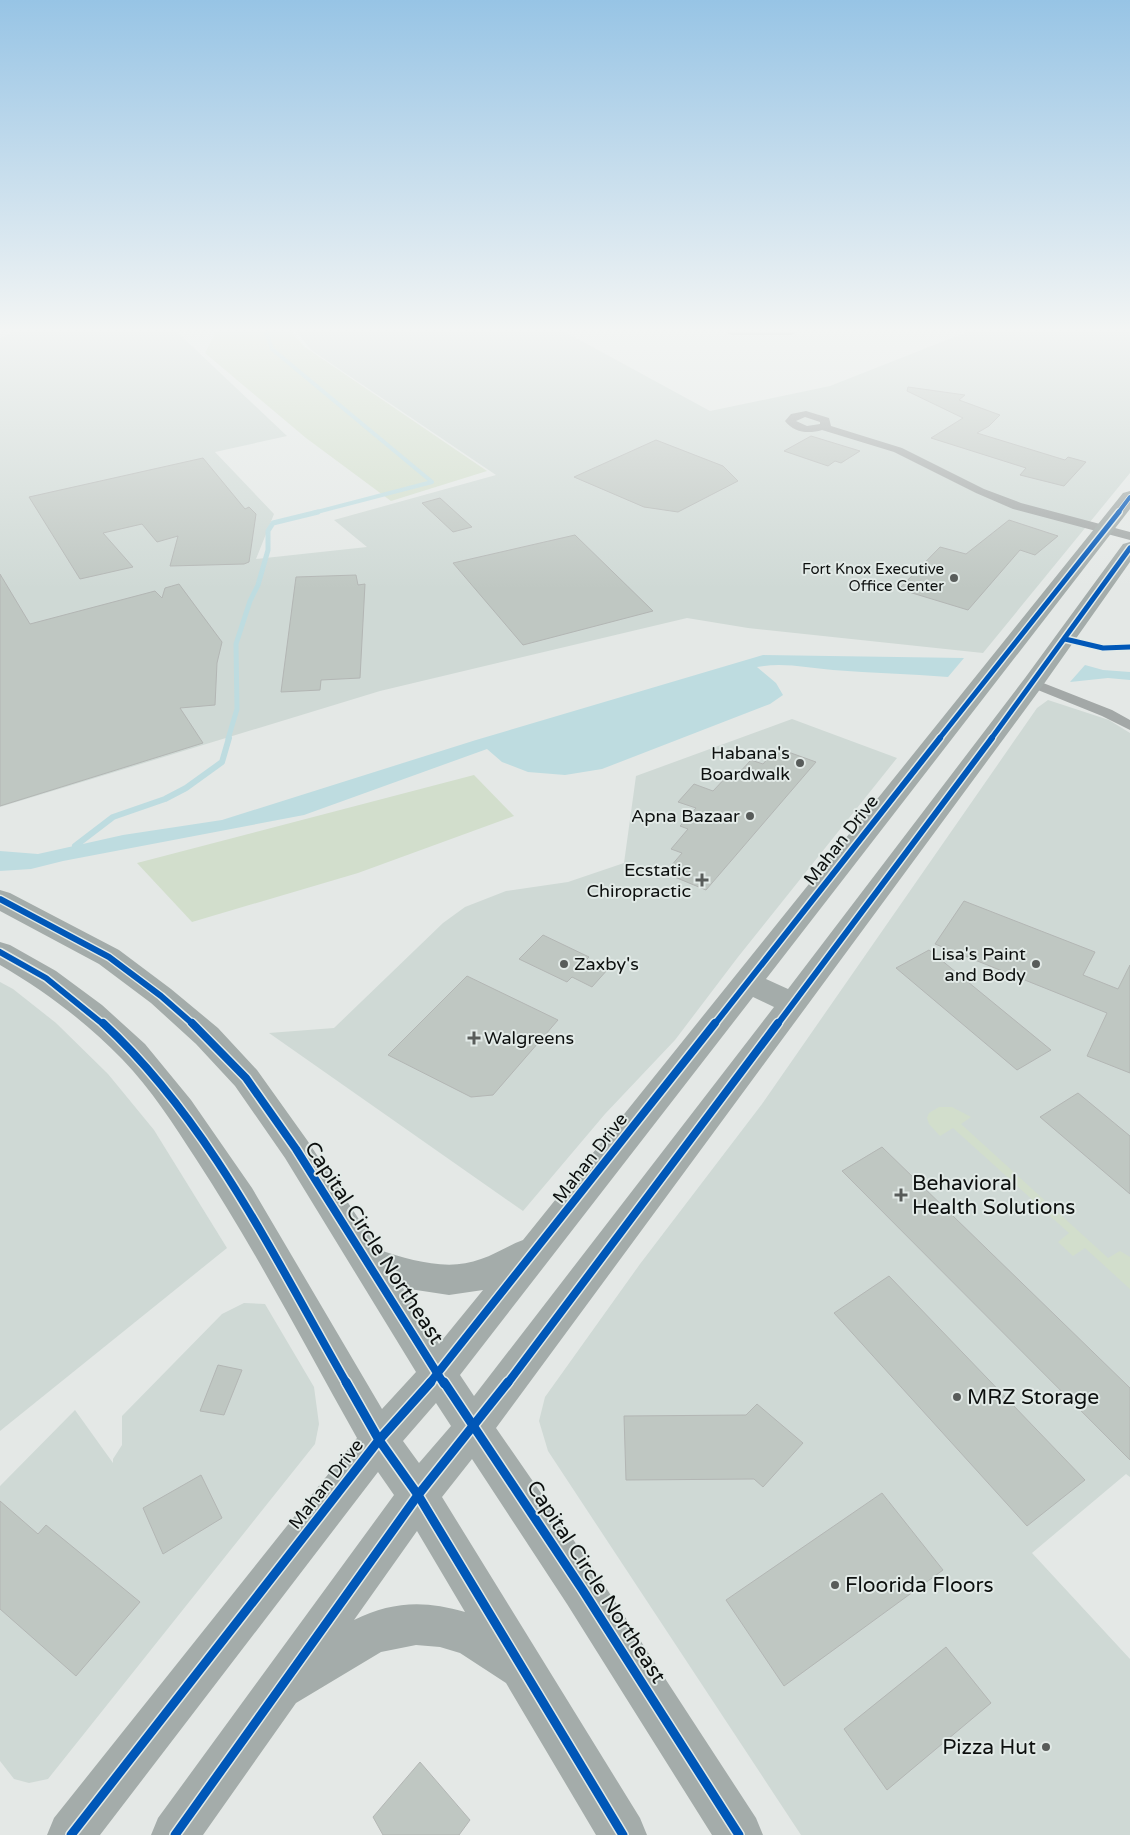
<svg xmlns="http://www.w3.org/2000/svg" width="1130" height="1835" viewBox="0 0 1130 1835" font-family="'Varela Round',sans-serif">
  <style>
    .built { fill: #cfd9d5 }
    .green { fill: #d2decc }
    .water { fill: #bedce0 }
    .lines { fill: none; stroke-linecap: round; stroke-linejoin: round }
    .stream-far2 { stroke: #bedce0; stroke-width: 4 }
    .stream-far1 { stroke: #bedce0; stroke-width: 5 }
    .stream { stroke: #bedce0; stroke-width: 6 }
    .building { fill: #bfc7c2; stroke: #b3b6b4 }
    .street { fill: #a3a8a7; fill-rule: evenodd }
    .primary { fill: #a4acaa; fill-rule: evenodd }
    .cycleway-far4-casing { stroke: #e2eae7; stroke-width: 5.5 }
    .cycleway-far3-casing { stroke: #e2eae7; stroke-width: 8 }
    .cycleway-far2-casing { stroke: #e2eae7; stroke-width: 9 }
    .cycleway-far1-casing { stroke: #e2eae7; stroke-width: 11 }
    .cycleway-casing { stroke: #e2eae7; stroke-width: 12 }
    .cycleway-far4 { stroke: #0057b8; stroke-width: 4 }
    .cycleway-far3 { stroke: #0057b8; stroke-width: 5 }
    .cycleway-far2 { stroke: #0057b8; stroke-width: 6 }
    .cycleway-far1 { stroke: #0057b8; stroke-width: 8 }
    .cycleway { stroke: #0057b8; stroke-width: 9 }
    .poi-dot { fill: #585c5a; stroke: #e2eae7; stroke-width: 2 }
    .labels { text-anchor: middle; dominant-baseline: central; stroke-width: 4; stroke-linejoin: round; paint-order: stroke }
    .far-poi-label { font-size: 15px; fill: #0d100f; stroke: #e2eae7; text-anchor: end }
    .poi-label { font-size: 18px; fill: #0d100f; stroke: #e2eae7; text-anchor: end }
    .street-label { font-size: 18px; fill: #0d100f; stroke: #e2eae7 }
    .near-poi-label { font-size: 21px; fill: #0d100f; stroke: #e2eae7; text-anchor: start }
    .near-street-label { font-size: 21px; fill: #0d100f; stroke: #e2eae7 }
  </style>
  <rect width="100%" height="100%" fill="#e4e8e6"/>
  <g class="built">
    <polygon points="13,332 177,332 287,436 215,452 274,514 256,559 367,547 334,520 496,475 311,350 297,332 565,332 710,411 830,386 967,332 1130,332 1130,473 983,653 748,628 687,618 380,691 0,807 0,338"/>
    <polygon points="1048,700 1109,720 1130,733 1130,1477 1126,1474 1032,1553 1130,1659 1130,1835 801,1835 548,1451 539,1421 545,1397 640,1264 762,1104 1037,708"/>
    <polygon points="792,719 897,758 738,957 675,1040 605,1114 523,1211 269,1033 334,1028 443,923 465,907 506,891 568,882 624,863 636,776"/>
    <polygon points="0,982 13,989 56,1023 108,1074 154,1130 227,1248 0,1431"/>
    <polygon points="244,1303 265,1304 314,1387 319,1424 315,1444 48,1779 29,1783 14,1779 0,1761 0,1486 75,1410 113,1463 113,1459 122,1445 122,1416 222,1314"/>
  </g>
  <g class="green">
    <polygon points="216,332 291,332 305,347 487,471 391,501 306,438 205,353"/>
    <polygon points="474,775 514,816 358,873 192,922 137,863"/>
    <polygon points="939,1107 952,1107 971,1117 961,1124 1108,1258 1120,1251 1130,1257 1130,1289 1085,1248 1073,1256 1058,1242 1069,1233 953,1128 940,1136 929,1124 927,1118 929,1113"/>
  </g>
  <g class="water">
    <path d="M763 655 964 658 948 677C910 674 872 673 833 670 807 668 784 662 757 667L776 683 783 695 770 704 602 769 565 775 528 772 502 762 487 749 304 815 63 861 31 869 0 871V851L38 854 123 835 222 820 476 740Z"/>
    <polygon points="1085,665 1103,670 1130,672 1130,680 1108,678 1070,682"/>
  </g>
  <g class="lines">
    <polyline class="stream-far2" points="266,332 272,349 432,482 313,513"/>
    <polyline class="stream-far1" points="228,739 237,709 236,644 250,601 258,585 268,550 268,531 273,523 318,512"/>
    <polyline class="stream" points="75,846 113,817 165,799 186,788 222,762 229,738"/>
  </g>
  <g class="building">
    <polygon points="908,387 965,395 959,400 1000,415 989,426 977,433 1065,460 1068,457 1086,462 1064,486 1020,475 1026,468 931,438 963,418 907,391"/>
    <polygon points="811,436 860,451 841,463 835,461 828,466 784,451"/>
    <polygon points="656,440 723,466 738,481 678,512 644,507 574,477"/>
    <polygon points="203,458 245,509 249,507 256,514 249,562 244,564 170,566 178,536 157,542 142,524 103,533 133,567 80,579 29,497"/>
    <polygon points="440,498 472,527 453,532 422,503"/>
    <polygon points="1009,520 1058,536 1035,555 1020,550 968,610 899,589 940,547 966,554"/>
    <polygon points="575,535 653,611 523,645 453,563"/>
    <polygon points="0,574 30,624 155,591 162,598 165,588 179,584 222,642 217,663 215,705 180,708 203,743 0,806"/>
    <polygon points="356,575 358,585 365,584 360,678 321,680 320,690 281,692 296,577"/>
    <polygon points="777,748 816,762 706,890 665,873 682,853 671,849 688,829 680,826 696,808 678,802 694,784 713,791 729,774 736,776 751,760 763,764"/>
    <polygon points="964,901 1095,952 1083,975 1118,989 1130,965 1130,1073 1087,1056 1107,1013 935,944"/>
    <polygon points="543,935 589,957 587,959 608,969 592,987 572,977 567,982 519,959"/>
    <polygon points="929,950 1051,1050 1017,1070 896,968"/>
    <polygon points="467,976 558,1020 493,1095 471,1097 388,1055"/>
    <polygon points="1078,1093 1130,1136 1130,1194 1040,1117"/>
    <polygon points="882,1147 1130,1388 1130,1460 842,1171"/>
    <polygon points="889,1276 1085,1480 1027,1526 834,1313"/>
    <polygon points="218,1365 242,1370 224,1415 200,1411"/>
    <polygon points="757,1404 803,1443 763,1487 754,1479 626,1480 624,1416 746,1415"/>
    <polygon points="201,1475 222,1518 163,1554 143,1508"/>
    <polygon points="882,1493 943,1570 784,1686 726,1600"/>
    <polygon points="0,1501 38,1534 46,1525 140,1602 76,1676 0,1609"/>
    <polygon points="946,1647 991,1703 887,1790 844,1729"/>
    <polygon points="420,1762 470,1820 459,1835 383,1835 373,1817"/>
  </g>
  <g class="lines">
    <g class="street">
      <polygon points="726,332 797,332 792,335 731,335"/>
      <path d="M806 411 829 418 831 426 902 448 984 489 1021 503 1130 532V540L1013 509 976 493 894 452 822 430C809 434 794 433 785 421L791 414ZM805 417 820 422V424L807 426 796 421Z"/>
      <polygon points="1033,679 1112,710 1130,720 1130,730 1102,716 1028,686 1026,683"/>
    </g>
    <path class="primary" d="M1130 491V509L766 979 788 989 1025 678 1123 544 1130 542V562L1041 688 496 1428 597 1574 756 1818 763 1835H712L567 1604 472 1459 442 1497 640 1818 647 1835H596L506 1683 460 1653 440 1647 416 1645 381 1652 296 1703 203 1835H151L158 1818 394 1495 378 1472 100 1835H47L54 1818 357 1438C304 1344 255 1249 196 1159 174 1125 151 1089 122 1059 86 1022 45 991 0 965V942L10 945 56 971 102 1005 145 1044 191 1100 252 1188 382 1409 416 1372 285 1158 235 1086 196 1044 151 1003 99 964 0 911V890L10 893 119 950 171 989 218 1028 257 1070 307 1140 379 1250C411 1260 448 1272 481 1259 496 1254 509 1245 523 1240L1123 493ZM753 997 774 1007 474 1396 460 1375ZM403 1288 449 1295 483 1290 439 1344ZM436 1403 451 1426 419 1463 403 1441ZM417 1531 465 1612C425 1600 392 1601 354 1620Z"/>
    <defs>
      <polyline id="cycleway-far4" points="1118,513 1130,497"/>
      <g id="cycleway-far3">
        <polyline points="1065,639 1103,648 1130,647"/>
        <polyline points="939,739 1119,512"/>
        <polyline points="991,739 1130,548"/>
      </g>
      <g id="cycleway-far2">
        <polyline points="0,899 109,957 161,996 194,1025"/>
        <polyline points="0,952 46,978 104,1025"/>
        <polyline points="714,1025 940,738"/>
        <polyline points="777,1025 992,738"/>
      </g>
      <g id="cycleway-far1">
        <path d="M103 1023C210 1122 275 1259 347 1384"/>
        <polyline points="192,1023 246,1078 296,1149 444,1384"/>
        <polyline points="429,1384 715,1023"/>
        <polyline points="507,1384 778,1023"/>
      </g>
      <g id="cycleway">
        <polyline points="346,1382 379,1440 418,1495 623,1835"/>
        <polyline points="444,1382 582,1589 739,1835"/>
        <polyline points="71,1835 379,1440 431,1382"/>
        <polyline points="175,1835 418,1495 508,1382"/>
      </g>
    </defs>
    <use href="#cycleway-far4" class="cycleway-far4-casing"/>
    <use href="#cycleway-far3" class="cycleway-far3-casing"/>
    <use href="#cycleway-far2" class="cycleway-far2-casing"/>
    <use href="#cycleway-far1" class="cycleway-far1-casing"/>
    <use href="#cycleway" class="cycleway-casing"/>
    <use href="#cycleway-far4" class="cycleway-far4"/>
    <use href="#cycleway-far3" class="cycleway-far3"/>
    <use href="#cycleway-far2" class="cycleway-far2"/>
    <use href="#cycleway-far1" class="cycleway-far1"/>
    <use href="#cycleway" class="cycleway"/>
  </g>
  <linearGradient id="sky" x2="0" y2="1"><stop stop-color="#97c4e5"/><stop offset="0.56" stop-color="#f3f5f4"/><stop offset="1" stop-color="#f3f5f4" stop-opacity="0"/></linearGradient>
  <rect width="1130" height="589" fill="url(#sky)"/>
  <g class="poi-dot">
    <circle cx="954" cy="578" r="5"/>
    <circle cx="800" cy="763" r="5"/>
    <circle cx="750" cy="816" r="5"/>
    <path d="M699.5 872.5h5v5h5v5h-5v5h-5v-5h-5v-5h5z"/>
    <circle cx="564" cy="964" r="5"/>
    <circle cx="1036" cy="964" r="5"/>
    <path d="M471.5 1030.5h5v5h5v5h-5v5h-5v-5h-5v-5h5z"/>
    <path d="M898.5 1187.5h5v5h5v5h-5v5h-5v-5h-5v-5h5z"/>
    <circle cx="957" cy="1397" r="5"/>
    <circle cx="835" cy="1585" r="5"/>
    <circle cx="1046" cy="1747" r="5"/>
  </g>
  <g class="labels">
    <g class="far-poi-label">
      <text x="944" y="569">Fort Knox Executive<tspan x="944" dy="17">Office Center</tspan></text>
    </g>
    <g class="poi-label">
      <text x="790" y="753">Habana's<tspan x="790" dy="21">Boardwalk</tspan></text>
      <text x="740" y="816">Apna Bazaar</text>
      <text x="691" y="870">Ecstatic<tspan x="691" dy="21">Chiropractic</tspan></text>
      <text x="1026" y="954">Lisa's Paint<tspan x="1026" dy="21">and Body</tspan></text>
      <text x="574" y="964" text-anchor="start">Zaxby's</text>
      <text x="484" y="1038" text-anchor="start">Walgreens</text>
    </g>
    <g class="street-label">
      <text transform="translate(841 840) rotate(-52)">Mahan Drive</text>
      <text transform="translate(590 1158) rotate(-52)">Mahan Drive</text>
      <text transform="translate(326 1484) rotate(-52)">Mahan Drive</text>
    </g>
    <g class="near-poi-label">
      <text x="912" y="1183">Behavioral<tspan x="912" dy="24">Health Solutions</tspan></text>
      <text x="967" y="1397">MRZ Storage</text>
      <text x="845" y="1585">Floorida Floors</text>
      <text x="1036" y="1747" text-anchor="end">Pizza Hut</text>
    </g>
    <g class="near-street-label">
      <text transform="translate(374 1243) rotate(57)">Capital Circle Northeast</text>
      <text transform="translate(596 1582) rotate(57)">Capital Circle Northeast</text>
    </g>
  </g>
</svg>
